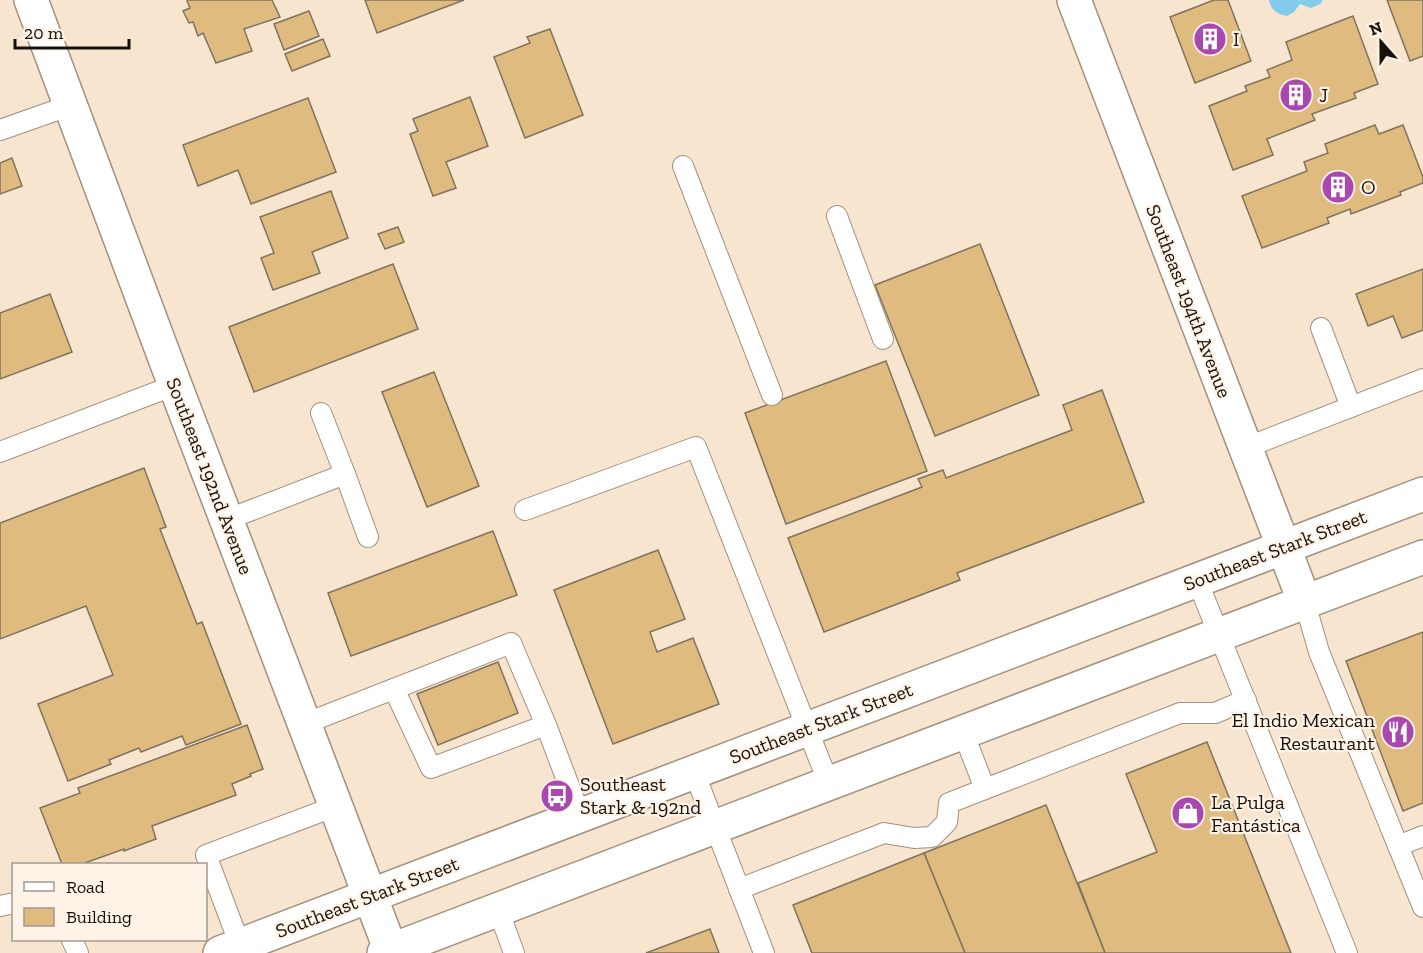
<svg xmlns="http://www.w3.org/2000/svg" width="1423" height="953" viewBox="0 0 1423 953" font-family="'Zilla Slab',serif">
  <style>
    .water { fill: #81cbeb }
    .building { fill: #dfbb80; stroke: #80735e; stroke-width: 1.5 }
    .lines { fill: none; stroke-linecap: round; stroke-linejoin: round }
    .service-casing { stroke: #a2917e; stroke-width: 22 }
    .minor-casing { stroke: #a2917e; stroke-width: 36 }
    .tertiary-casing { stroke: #a2917e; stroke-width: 36 }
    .secondary-casing { stroke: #a2917e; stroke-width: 36 }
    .service { stroke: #fff; stroke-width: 20 }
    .minor { stroke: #fff; stroke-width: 33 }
    .tertiary { stroke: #fff; stroke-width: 33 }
    .secondary { stroke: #fff; stroke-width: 33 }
    .labels { text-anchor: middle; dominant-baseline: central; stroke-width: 4.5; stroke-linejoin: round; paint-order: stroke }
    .poi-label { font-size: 20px; fill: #17110a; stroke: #fff3e7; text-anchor: start }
    .street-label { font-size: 20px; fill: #17110a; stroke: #fff3e7 }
  </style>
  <rect width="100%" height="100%" fill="#f8e5d0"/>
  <path class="water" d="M1269 0H1323L1320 4 1311 8 1300 4 1294 12 1287 16C1277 14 1271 10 1269 0Z"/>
  <g class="building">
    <polygon points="272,0 280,17 244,29 252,51 216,63 203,33 198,36 193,22 189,23 183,11 190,8 187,1 188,0"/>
    <polygon points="365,0 464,0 377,33"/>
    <polygon points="1214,0 1228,0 1251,61 1195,83 1170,17"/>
    <polygon points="1387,0 1423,0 1423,56 1410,61"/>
    <polygon points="309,11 319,36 284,50 274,24"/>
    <polygon points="1353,16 1378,84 1354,93 1356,98 1312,114 1315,120 1267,139 1273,155 1233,170 1209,106 1247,91 1245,86 1270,77 1267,70 1292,60 1286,42"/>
    <polygon points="550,29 583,115 525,138 494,57 530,43 527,37"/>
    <polygon points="323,39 330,56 292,71 285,54"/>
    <polygon points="470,97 488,146 446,162 456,188 433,196 410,134 418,131 413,119"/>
    <polygon points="308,98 336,172 251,204 238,170 198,186 183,145"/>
    <polygon points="1375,125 1379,134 1403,125 1423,177 1423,183 1400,192 1401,195 1351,214 1350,209 1327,218 1329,223 1262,248 1242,196 1307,171 1304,162 1328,153 1325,144"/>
    <polygon points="12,158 22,186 0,194 0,163"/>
    <polygon points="331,191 348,238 312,252 320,273 273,290 261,258 274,253 260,217"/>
    <polygon points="398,227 404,242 385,249 378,234"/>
    <polygon points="980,244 1039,395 935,436 875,285"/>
    <polygon points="393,264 418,329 254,392 229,327"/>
    <polygon points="1423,269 1423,330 1402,338 1393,316 1368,326 1356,294"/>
    <polygon points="50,294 72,352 0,379 0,313"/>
    <polygon points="886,361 927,471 786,524 745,413"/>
    <polygon points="434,372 479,486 427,507 382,392"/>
    <polygon points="1102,390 1144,502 957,573 960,580 824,632 788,538 922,487 918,479 943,470 946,478 1072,430 1063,405"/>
    <polygon points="144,468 166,527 160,529 197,624 202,622 241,724 186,745 182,736 141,752 139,748 109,760 111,764 68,781 38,704 113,675 86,606 0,639 0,523"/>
    <polygon points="493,531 517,595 351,656 328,593"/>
    <polygon points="658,550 685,619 650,632 657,652 693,638 719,704 613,744 554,590"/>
    <polygon points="1423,632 1423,803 1403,811 1346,661"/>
    <polygon points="498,662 518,713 438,745 417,694"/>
    <polygon points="247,725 263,769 250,774 251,776 232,784 236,795 152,826 156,839 124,851 124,849 82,864 62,864 40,808 80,793 78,788"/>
    <polygon points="1207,742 1291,953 1105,953 1078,883 1157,852 1126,774"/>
    <polygon points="1046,805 1105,953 965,953 924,853"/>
    <polygon points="924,853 965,953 812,953 793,905"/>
    <polygon points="710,929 719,953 646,953"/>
  </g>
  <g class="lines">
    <defs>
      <g id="service">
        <polyline points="0,130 71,105"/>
        <polyline points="683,166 772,395"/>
        <polyline points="837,216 883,339"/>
        <polyline points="1321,328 1351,407"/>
        <polyline points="1245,448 1423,379"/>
        <polyline points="0,452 175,385"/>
        <polyline points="345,474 368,537"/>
        <polyline points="525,510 696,447 829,784"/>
        <polyline points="226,520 345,474 321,413"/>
        <polyline points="1197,580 1347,953"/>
        <polyline points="1305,603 1319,652 1423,907"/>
        <polyline points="394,689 431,768 546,725"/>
        <polyline points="304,724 511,643 546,725 580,815"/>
        <polyline points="963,732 985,789"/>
        <polyline points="694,772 764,953"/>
        <polyline points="1398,846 1423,836"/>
        <polyline points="739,889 884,833 914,838 932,837 947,822 949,803 1180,713 1215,713 1246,700"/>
        <polyline points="0,906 14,903"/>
        <polyline points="498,909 514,953"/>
        <polyline points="72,940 78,953"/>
        <polyline points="240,945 206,855 336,806"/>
      </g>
      <polyline id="minor" points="1074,0 1305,603"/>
      <polyline id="tertiary" points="31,0 175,385 391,951"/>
      <g id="secondary">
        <polyline points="220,953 1423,494"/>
        <polyline points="384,953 1423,557"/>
      </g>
    </defs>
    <use href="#service" class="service-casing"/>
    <use href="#minor" class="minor-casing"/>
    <use href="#tertiary" class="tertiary-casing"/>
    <use href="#secondary" class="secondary-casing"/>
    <use href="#service" class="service"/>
    <use href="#minor" class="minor"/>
    <use href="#tertiary" class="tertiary"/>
    <use href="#secondary" class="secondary"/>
  </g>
  <defs>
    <symbol id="building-disc" viewBox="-11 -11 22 22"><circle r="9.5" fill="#a949b0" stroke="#fff3e7"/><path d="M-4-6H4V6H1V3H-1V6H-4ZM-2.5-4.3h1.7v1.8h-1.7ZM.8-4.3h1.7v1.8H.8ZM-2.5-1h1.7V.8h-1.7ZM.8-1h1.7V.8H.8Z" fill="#fff"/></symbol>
    <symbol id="restaurant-disc" viewBox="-11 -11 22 22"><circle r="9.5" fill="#a949b0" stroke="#fff3e7"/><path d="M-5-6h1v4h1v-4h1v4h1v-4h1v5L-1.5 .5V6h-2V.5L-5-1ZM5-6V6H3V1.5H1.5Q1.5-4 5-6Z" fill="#fff"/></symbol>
    <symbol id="bus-disc" viewBox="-11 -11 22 22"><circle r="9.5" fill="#a949b0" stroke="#fff3e7"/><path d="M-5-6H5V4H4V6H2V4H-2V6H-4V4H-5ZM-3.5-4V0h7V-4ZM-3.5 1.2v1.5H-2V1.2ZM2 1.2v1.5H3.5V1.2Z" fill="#fff"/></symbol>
    <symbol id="shop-disc" viewBox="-11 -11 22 22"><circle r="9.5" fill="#a949b0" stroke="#fff3e7"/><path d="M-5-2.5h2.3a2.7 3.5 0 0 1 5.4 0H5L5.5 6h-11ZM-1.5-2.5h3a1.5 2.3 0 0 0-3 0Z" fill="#fff"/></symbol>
  </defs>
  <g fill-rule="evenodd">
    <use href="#building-disc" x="1191" y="20" width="38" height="38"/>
    <use href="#building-disc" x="1277" y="76" width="38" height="38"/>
    <use href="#building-disc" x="1319" y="168" width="38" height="38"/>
    <use href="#restaurant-disc" x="1379" y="713" width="38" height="38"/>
    <use href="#bus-disc" x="538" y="777" width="38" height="38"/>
    <use href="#shop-disc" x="1169" y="794" width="38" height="38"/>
  </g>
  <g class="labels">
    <g class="poi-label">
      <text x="1233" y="39">I</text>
      <text x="1319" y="95">J</text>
      <text x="1361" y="187">O</text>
      <text x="1375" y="720" text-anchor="end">El Indio Mexican<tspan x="1375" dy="23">Restaurant</tspan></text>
      <text x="580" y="784">Southeast<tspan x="580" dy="23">Stark &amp; 192nd</tspan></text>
      <text x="1211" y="802">La Pulga<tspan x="1211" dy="23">Fantástica</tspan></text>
    </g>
    <g class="street-label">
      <text transform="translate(1189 301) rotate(69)">Southeast 194th Avenue</text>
      <text transform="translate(210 476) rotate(69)">Southeast 192nd Avenue</text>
      <text transform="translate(1275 550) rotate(-21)">Southeast Stark Street</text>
      <text transform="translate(821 723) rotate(-21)">Southeast Stark Street</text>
      <text transform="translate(367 897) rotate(-21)">Southeast Stark Street</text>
    </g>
  </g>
  <rect x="12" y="863" width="195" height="78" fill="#fff3e7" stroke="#a2998f" stroke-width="1.5"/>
  <rect x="24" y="882" width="30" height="9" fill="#ffffff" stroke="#a2998f" stroke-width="1.5"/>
  <text x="66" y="893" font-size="18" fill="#17110a">Road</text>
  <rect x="24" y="908" width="30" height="18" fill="#dfbb80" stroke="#a2998f" stroke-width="1.5"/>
  <text x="66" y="923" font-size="18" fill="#17110a">Building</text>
  <g transform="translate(1381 42) rotate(339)" stroke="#fff3e7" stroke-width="4.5" paint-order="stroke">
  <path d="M0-4.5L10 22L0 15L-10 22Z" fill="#17110a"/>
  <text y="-9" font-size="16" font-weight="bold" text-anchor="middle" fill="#17110a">N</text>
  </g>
  <path d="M15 39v9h114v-9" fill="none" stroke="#17110a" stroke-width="3"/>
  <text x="24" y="39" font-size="18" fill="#17110a" stroke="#fff3e7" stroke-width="4.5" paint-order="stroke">20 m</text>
</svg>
